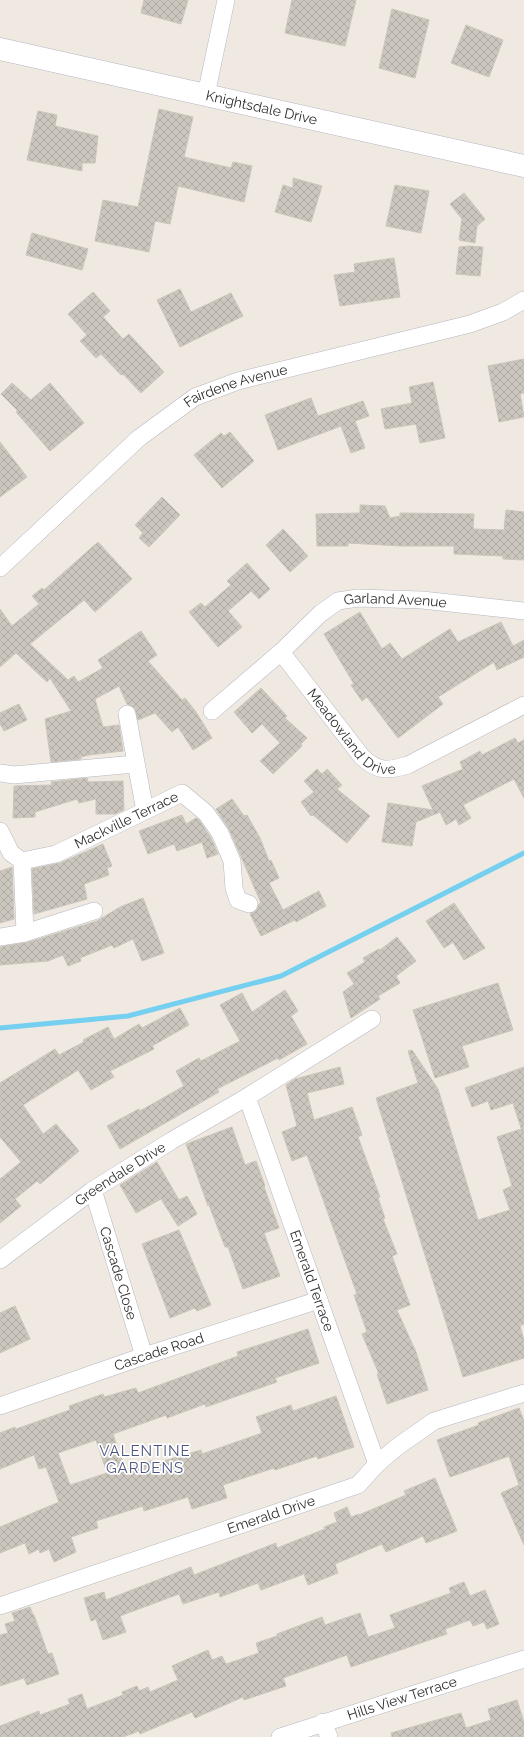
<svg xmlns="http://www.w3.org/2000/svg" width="524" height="1737" viewBox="0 0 524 1737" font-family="Raleway,sans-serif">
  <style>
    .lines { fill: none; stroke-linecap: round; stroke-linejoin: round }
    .stream { stroke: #75cff0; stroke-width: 5 }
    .building { fill: url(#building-cross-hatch); stroke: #cbc5ba; fill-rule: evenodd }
    .street-casing { stroke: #b4b7c1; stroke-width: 18 }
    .secondary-casing { stroke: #b4b7c1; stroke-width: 23 }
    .street { stroke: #fff; stroke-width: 17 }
    .secondary { stroke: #fff; stroke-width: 22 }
    .labels { text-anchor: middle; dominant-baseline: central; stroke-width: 3.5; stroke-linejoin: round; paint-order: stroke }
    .street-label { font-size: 14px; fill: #2e2e2e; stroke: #fff }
    .neighbourhood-label { font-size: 15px; letter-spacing: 1px; fill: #4d5680; stroke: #fff }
  </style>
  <defs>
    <pattern id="building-cross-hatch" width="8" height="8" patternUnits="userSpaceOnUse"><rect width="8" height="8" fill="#cbc7bf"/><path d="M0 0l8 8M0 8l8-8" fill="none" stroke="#afaba4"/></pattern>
  </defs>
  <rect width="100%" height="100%" fill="#efe9e1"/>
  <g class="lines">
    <polyline class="stream" points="0,1028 128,1016 281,976 524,853"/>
  </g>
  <g class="building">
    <polygon points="144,0 188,0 181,24 141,13"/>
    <polygon points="292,0 356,0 345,46 285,33"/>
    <polygon points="392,9 429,20 415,78 379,68"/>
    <polygon points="466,25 503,40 489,77 451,63"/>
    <polygon points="159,109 193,117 184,157 231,168 233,162 252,166 244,202 178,186 170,224 155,221 149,252 95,241 103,200 138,207"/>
    <polygon points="38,111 57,115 55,126 98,136 95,163 82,163 82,171 27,160"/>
    <polygon points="293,178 322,186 311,222 275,212 283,185 293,188"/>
    <polygon points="395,185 429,191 421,233 386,226"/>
    <polygon points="464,193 485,219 477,226 475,243 459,240 462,219 450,204"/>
    <polygon points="32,233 88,249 82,270 26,255"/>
    <polygon points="469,246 483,247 480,276 456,274 459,247"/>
    <polygon points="394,258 400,297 340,306 334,275 355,272 354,264"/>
    <polygon points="180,289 191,312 231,293 243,316 180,347 157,300"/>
    <polygon points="93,292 110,311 103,317 123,339 129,334 164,372 141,393 123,374 121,375 101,354 96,358 80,341 87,335 68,314"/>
    <polygon points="524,359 524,393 520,394 524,417 499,422 488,366"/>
    <polygon points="433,382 445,438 420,443 416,424 385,429 381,409 412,403 409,387"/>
    <polygon points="12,383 31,400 50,383 84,423 50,451 16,412 18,411 1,394"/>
    <polygon points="311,398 318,416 363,401 369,416 355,421 365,448 351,453 341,426 278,450 265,415"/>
    <polygon points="230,432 254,461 222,488 194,455 221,433 224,436"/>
    <polygon points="0,442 27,477 0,497"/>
    <polygon points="162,497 180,515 149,547 139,538 143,533 135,525"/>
    <polygon points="360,505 385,506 390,518 400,516 400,513 474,514 473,529 504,530 506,510 524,512 524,560 503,559 503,556 454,554 454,546 401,546 348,543 348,546 317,546 316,514 360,513"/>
    <polygon points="283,529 308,556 290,572 266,545"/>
    <polygon points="98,542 132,579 95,612 84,600 30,644 68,680 74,676 78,682 103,668 98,660 141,631 157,655 148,661 182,700 185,698 196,712 212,738 193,750 178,727 172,732 155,713 138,720 135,708 127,704 119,686 95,699 103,727 119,725 123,751 89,755 81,757 81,759 51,762 45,719 71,711 50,678 47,682 16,653 0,667 0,609 12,626 39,604 32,596 42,588 44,590"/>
    <polygon points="247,563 270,589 259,599 251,591 228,611 242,627 218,647 189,612 201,603 205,607 231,585 227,581"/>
    <polygon points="360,612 382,649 390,643 402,659 450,629 458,642 501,622 513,646 524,640 524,657 497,670 494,662 438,697 443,704 398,738 367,697 362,701 351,685 354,684 324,634"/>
    <polygon points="261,688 287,716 285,718 307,738 301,744 302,746 273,774 260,761 280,743 262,724 252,733 234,712"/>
    <polygon points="19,704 27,720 4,731 0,724 0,713"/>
    <polygon points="515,738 518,743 524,740 524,798 514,779 463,805 471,818 459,825 456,819 446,825 440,812 416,822 412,846 382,842 388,803 433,810 422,786 463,769 460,762 480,751 482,755"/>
    <polygon points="317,769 322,774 327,769 342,785 337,789 370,816 347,843 313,815 311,816 301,802 314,792 304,781"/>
    <polygon points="87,778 88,782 123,781 124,810 115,814 96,814 96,799 79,803 77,799 35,812 35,817 13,818 14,786 52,785 51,782"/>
    <polygon points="232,799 244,816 247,815 260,838 269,861 271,860 279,878 269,883 283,910 319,891 326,906 296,922 295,920 261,936 250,914 256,911 259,904 261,903 229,829 216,809"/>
    <polygon points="182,815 186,824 196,818 199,820 211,838 218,854 207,858 202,842 177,851 174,844 148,854 139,831"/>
    <polygon points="103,844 112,866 107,868 109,875 84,884 87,899 34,914 32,869 60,863"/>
    <polygon points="12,867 14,919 0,923 0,871"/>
    <polygon points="143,898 164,953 142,961 133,939 114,948 112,945 80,958 81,961 68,966 63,955 48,961 0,965 0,947 29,942 97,921 120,907"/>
    <polygon points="454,903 485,948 464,960 453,942 444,948 426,921"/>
    <polygon points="397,937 416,961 396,976 400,983 378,996 380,999 351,1018 343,992 354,984 347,973 365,962 363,958 379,949 380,950"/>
    <polygon points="498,983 513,1030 462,1046 469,1067 435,1078 413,1010"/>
    <polygon points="285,990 298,1011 291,1016 307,1044 279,1060 278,1058 217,1089 219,1092 120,1149 107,1126 139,1109 140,1111 184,1086 176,1071 199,1058 201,1061 240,1041 220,1005 242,993 252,1012"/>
    <polygon points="180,1008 189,1025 152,1046 154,1049 110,1071 114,1077 91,1090 78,1070 23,1105 43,1134 56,1124 79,1151 40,1184 37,1181 15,1199 21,1206 0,1223 0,1179 21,1162 0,1137 0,1083 55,1049 59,1055 84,1042 83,1040 108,1027 114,1039 139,1024 142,1028"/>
    <polygon points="412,1050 438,1089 478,1220 510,1210 503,1190 512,1186 497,1137 524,1128 524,1324 520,1326 524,1340 524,1358 463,1377 376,1098 418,1083 408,1051"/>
    <polygon points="340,1067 344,1084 307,1093 314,1120 352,1107 362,1135 358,1137 380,1197 378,1198 385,1218 383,1219 397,1254 392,1256 410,1305 397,1310 416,1352 428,1390 387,1404 377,1374 379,1374 362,1334 367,1332 354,1295 357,1294 307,1155 292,1161 282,1132 297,1126 286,1085 295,1079"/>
    <polygon points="524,1067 524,1127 521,1128 513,1103 491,1110 488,1101 472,1107 465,1088"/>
    <polygon points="232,1127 245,1165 256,1161 265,1186 264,1187 279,1228 264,1233 280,1276 243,1289 228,1247 225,1247 209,1205 208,1206 186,1144"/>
    <polygon points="157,1162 179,1200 187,1196 197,1214 178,1226 161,1199 136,1213 120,1185"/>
    <polygon points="179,1230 211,1305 197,1311 195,1308 170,1318 142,1244"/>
    <polygon points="15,1306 30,1339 0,1353 0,1313"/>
    <path d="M308 1329 319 1363 275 1378 277 1382 206 1407 205 1404 167 1418 166 1415 113 1434 125 1469 153 1460 154 1464 201 1450 202 1454 262 1433 256 1417 291 1405 293 1411 336 1396 354 1447 318 1459 317 1456 275 1470 274 1468 223 1485 227 1498 192 1509 188 1497 144 1511 143 1506 96 1521 98 1528 71 1537 76 1552 54 1562 49 1549 40 1553 39 1549 29 1554 25 1543 0 1553V1527L59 1502 46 1467 39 1469 34 1455 0 1469V1433L15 1427 16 1429 70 1410 69 1406 103 1394 104 1397 136 1388 138 1393 238 1356 237 1352ZM96 1440 107 1473 70 1485 58 1453Z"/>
    <polygon points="519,1408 524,1421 524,1545 501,1493 519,1485 509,1456 450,1477 437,1440 479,1425 478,1423"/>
    <polygon points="435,1478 457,1531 426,1543 423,1536 386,1552 382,1544 335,1564 338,1573 308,1585 304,1574 261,1590 258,1583 220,1597 219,1592 183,1604 179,1594 120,1616 126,1632 103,1640 96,1619 91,1621 84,1598 104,1592 106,1600 191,1567 194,1575 276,1543 277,1548 325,1529 324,1527 337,1522 334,1513 347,1507 351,1517 359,1514 359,1515 406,1495 404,1491"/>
    <polygon points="464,1582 470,1596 485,1590 499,1624 487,1629 484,1622 473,1626 470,1620 445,1629 447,1634 351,1667 347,1655 283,1678 286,1686 244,1700 243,1697 195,1718 192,1712 140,1734 139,1731 123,1737 0,1737 0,1726 39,1711 40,1715 70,1704 68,1699 82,1694 87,1709 123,1695 122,1692 137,1686 139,1691 148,1687 150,1692 178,1680 172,1666 208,1650 212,1660 222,1656 226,1664 259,1653 256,1643 277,1636 277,1634 322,1617 325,1625 360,1613 368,1637 395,1628 390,1615 451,1593 449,1588"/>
    <polygon points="30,1607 33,1615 34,1615 48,1654 52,1653 59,1674 27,1685 24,1678 0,1686 0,1635 8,1633 5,1624 15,1621 12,1613"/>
    <polygon points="517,1700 524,1722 524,1737 392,1737 391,1733 461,1713 466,1728 491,1720 488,1709"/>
  </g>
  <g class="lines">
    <defs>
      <g id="street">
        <polyline points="206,95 226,0"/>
        <path id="s1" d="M0 568 139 438 195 397 238 381 470 324 503 312 524 300"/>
        <path id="s2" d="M281 652 362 757C378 772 388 771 408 765L524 705"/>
        <path id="s3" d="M212 711 281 652 321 613 338 601 358 598 422 600 524 611"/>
        <polyline points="127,714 145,811"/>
        <polyline points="0,773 14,775 135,764"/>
        <path id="s4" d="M0 831 11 853 22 861 56 854 182 793 206 813 220 833 232 861 234 888 238 900 249 904"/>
        <polyline points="22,861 25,933"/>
        <polyline points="0,937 25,933 94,911"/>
        <path id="s5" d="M247 1097 377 1464"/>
        <path id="s6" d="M93 1190 144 1356"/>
        <path id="s7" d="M0 1260 93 1190 171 1141 247 1097 372 1019"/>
        <path id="s8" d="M0 1406 144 1356 319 1300"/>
        <path id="s9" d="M0 1606 358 1485 377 1464 397 1447 434 1421 524 1393"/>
        <polyline points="323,1722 329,1737"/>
        <path id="s10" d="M280 1737 524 1659"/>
      </g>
      <g id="secondary">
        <path id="s11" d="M0 49 524 166"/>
      </g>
    </defs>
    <use href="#street" class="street-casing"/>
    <use href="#secondary" class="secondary-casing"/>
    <use href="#street" class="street"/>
    <use href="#secondary" class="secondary"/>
  </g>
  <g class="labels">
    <g class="street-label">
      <text stroke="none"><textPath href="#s11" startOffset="268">Knightsdale Drive</textPath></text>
      <text stroke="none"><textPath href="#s1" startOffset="302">Fairdene Avenue</textPath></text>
      <text stroke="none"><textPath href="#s3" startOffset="225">Garland Avenue</textPath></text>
      <text stroke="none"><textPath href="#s2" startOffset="109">Meadowland Drive</textPath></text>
      <text stroke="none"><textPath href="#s4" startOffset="151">Mackville Terrace</textPath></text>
      <text stroke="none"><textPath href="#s7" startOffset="148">Greendale Drive</textPath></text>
      <text stroke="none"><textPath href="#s6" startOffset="87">Cascade Close</textPath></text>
      <text stroke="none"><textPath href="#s5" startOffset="195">Emerald Terrace</textPath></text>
      <text stroke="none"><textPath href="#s8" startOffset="168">Cascade Road</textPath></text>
      <text stroke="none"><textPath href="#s9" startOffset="286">Emerald Drive</textPath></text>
      <text stroke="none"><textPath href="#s10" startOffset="128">Hills View Terrace</textPath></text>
    </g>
    <g class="neighbourhood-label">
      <text x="145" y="1451">VALENTINE<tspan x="145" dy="17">GARDENS</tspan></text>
    </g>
  </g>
</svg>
